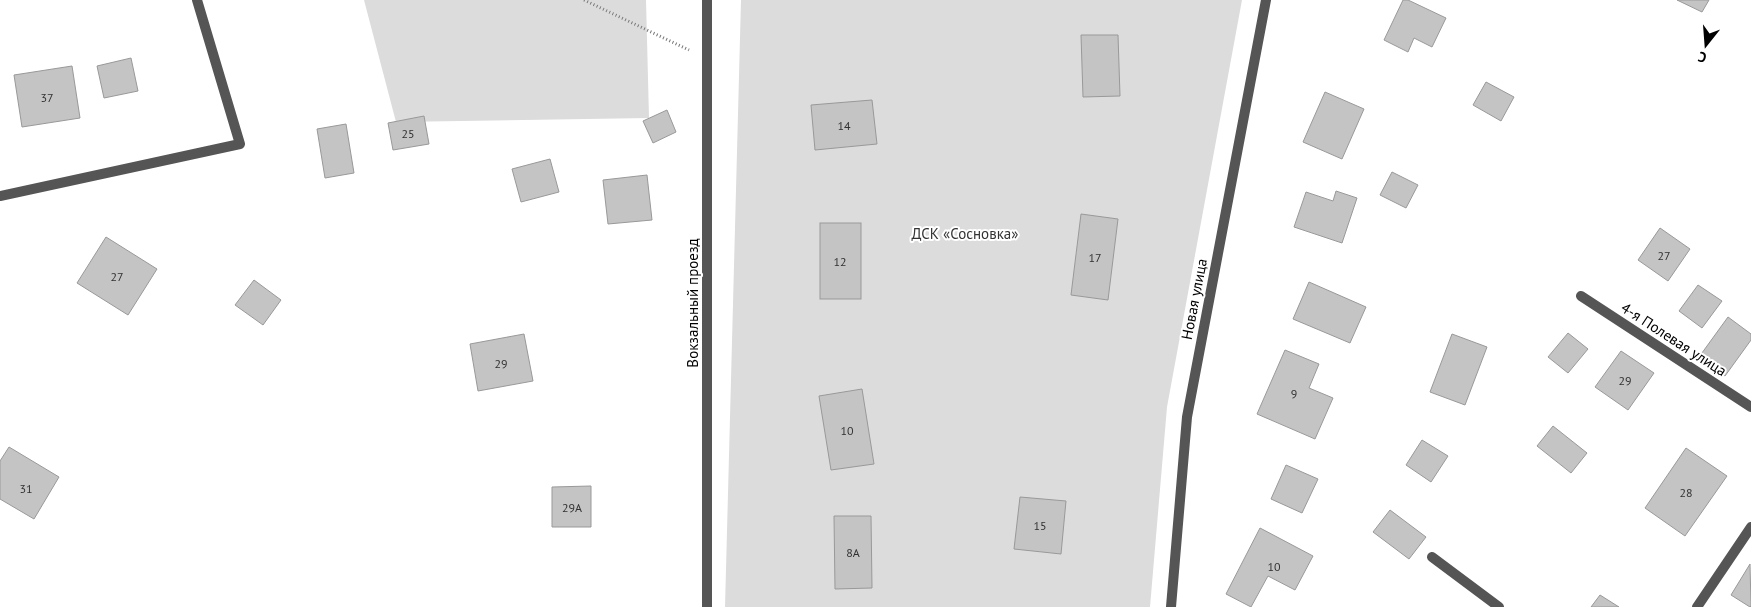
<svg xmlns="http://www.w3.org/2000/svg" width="1751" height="607" viewBox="0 0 1751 607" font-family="'PT Sans',sans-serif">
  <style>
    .green { fill: #dcdcdc }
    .building { fill: #c4c4c4; stroke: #999 }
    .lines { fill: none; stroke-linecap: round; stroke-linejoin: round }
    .path { stroke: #777; stroke-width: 3; stroke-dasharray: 1 2.5; stroke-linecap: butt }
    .service { stroke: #555; stroke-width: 10 }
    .minor { stroke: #555; stroke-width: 10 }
    .labels { text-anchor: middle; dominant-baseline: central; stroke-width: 4; stroke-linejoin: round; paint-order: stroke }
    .number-label { font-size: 12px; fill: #313131 }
    .park-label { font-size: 15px; fill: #333; stroke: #fff }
    .street-label { font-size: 15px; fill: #000; stroke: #fff }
  </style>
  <rect width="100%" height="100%" fill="#fff"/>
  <g class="green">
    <polygon points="364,0 646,0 649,118 396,122"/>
    <polygon points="741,0 1242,0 1167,407 1150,607 725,607"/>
  </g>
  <g class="building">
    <polygon points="1403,0 1408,0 1446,18 1432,47 1414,38 1408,52 1384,40"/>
    <polygon points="1677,0 1709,0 1702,12"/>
    <polygon points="1081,35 1118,35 1120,96 1083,97"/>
    <polygon points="131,58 138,91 104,98 97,66"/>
    <polygon points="72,66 80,118 22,127 14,75"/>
    <polygon points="1486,82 1514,97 1501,121 1473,105"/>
    <polygon points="1325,92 1364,109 1342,159 1303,142"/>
    <polygon points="872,100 877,144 815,150 811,105"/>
    <polygon points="667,110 676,132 653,143 643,121"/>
    <polygon points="424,116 429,144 393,150 388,123"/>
    <polygon points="346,124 354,173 325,178 317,129"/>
    <polygon points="550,159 559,192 521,202 512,169"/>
    <polygon points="1392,172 1418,185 1406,208 1380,195"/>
    <polygon points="647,175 652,220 608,224 603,180"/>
    <polygon points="1336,191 1357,198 1342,243 1294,227 1306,192 1333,201"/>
    <polygon points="1081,214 1118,219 1108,300 1071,295"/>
    <rect x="820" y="223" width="41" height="76"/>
    <polygon points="1660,228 1690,249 1668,281 1638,260"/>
    <polygon points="106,237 157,269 128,315 77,283"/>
    <polygon points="254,280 281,300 263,325 235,305"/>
    <polygon points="1309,282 1366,307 1350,343 1293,319"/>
    <polygon points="1698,285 1722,301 1702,328 1679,311"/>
    <polygon points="1728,317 1751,334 1751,340 1725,376 1699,357"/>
    <polygon points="1568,333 1588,349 1568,373 1548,357"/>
    <polygon points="524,334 533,381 478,391 470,344"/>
    <polygon points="1452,334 1487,347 1465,405 1430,392"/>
    <polygon points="1285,350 1319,364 1309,388 1333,398 1315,439 1257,414"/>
    <polygon points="1621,351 1654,373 1628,410 1595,387"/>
    <polygon points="862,389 874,464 831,470 819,396"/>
    <polygon points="1553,426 1587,453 1571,473 1537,446"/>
    <polygon points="1422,440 1448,456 1431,482 1406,465"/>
    <polygon points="9,447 59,477 34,519 0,499 0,461"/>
    <polygon points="1686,448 1727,476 1685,536 1645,508"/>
    <polygon points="1286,465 1318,479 1302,513 1271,499"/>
    <polygon points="591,486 591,527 552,527 552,487"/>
    <polygon points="1020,497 1066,501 1061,554 1014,549"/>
    <polygon points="1390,510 1426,537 1409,559 1373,532"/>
    <polygon points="834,516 871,516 872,588 835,589"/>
    <polygon points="1260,528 1313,556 1295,590 1268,576 1251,607 1226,594"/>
    <polygon points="1750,564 1751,606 1750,607 1731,595"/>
    <polygon points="1600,595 1619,607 1591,607"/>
  </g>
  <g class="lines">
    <polyline class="path" points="584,0 689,50"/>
    <polyline class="service" points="0,196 240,144 197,0"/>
    <g class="minor">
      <polyline points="1581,296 1751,407"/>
      <polyline points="1432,557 1499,607"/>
      <polyline points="707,607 707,0"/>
      <polyline points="1171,607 1187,417 1266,0"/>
      <polyline points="1697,607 1751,527"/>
    </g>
  </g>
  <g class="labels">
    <g class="number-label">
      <text x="47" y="97">37</text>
      <text x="844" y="125">14</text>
      <text x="408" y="133">25</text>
      <text x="1664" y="255">27</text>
      <text x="1095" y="257">17</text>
      <text x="840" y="261">12</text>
      <text x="117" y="276">27</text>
      <text x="501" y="363">29</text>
      <text x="1625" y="380">29</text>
      <text x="1294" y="393">9</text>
      <text x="847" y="430">10</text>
      <text x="26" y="488">31</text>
      <text x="1686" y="492">28</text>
      <text x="572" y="507">29А</text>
      <text x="1040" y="525">15</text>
      <text x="853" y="552">8А</text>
      <text x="1274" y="566">10</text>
    </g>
    <g class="park-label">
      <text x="965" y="233">ДСК «Сосновка»</text>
    </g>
    <g class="street-label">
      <text transform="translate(1194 299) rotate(-79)">Новая улица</text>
      <text transform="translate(692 303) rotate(-90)">Вокзальный проезд</text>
      <text transform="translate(1674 339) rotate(33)">4-я Полевая улица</text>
    </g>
  </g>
  <g transform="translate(1706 45) rotate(197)" stroke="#ffffff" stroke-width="4" paint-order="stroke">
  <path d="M0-4L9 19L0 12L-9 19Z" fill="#000000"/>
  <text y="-8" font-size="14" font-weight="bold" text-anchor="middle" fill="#000000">С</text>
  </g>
</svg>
